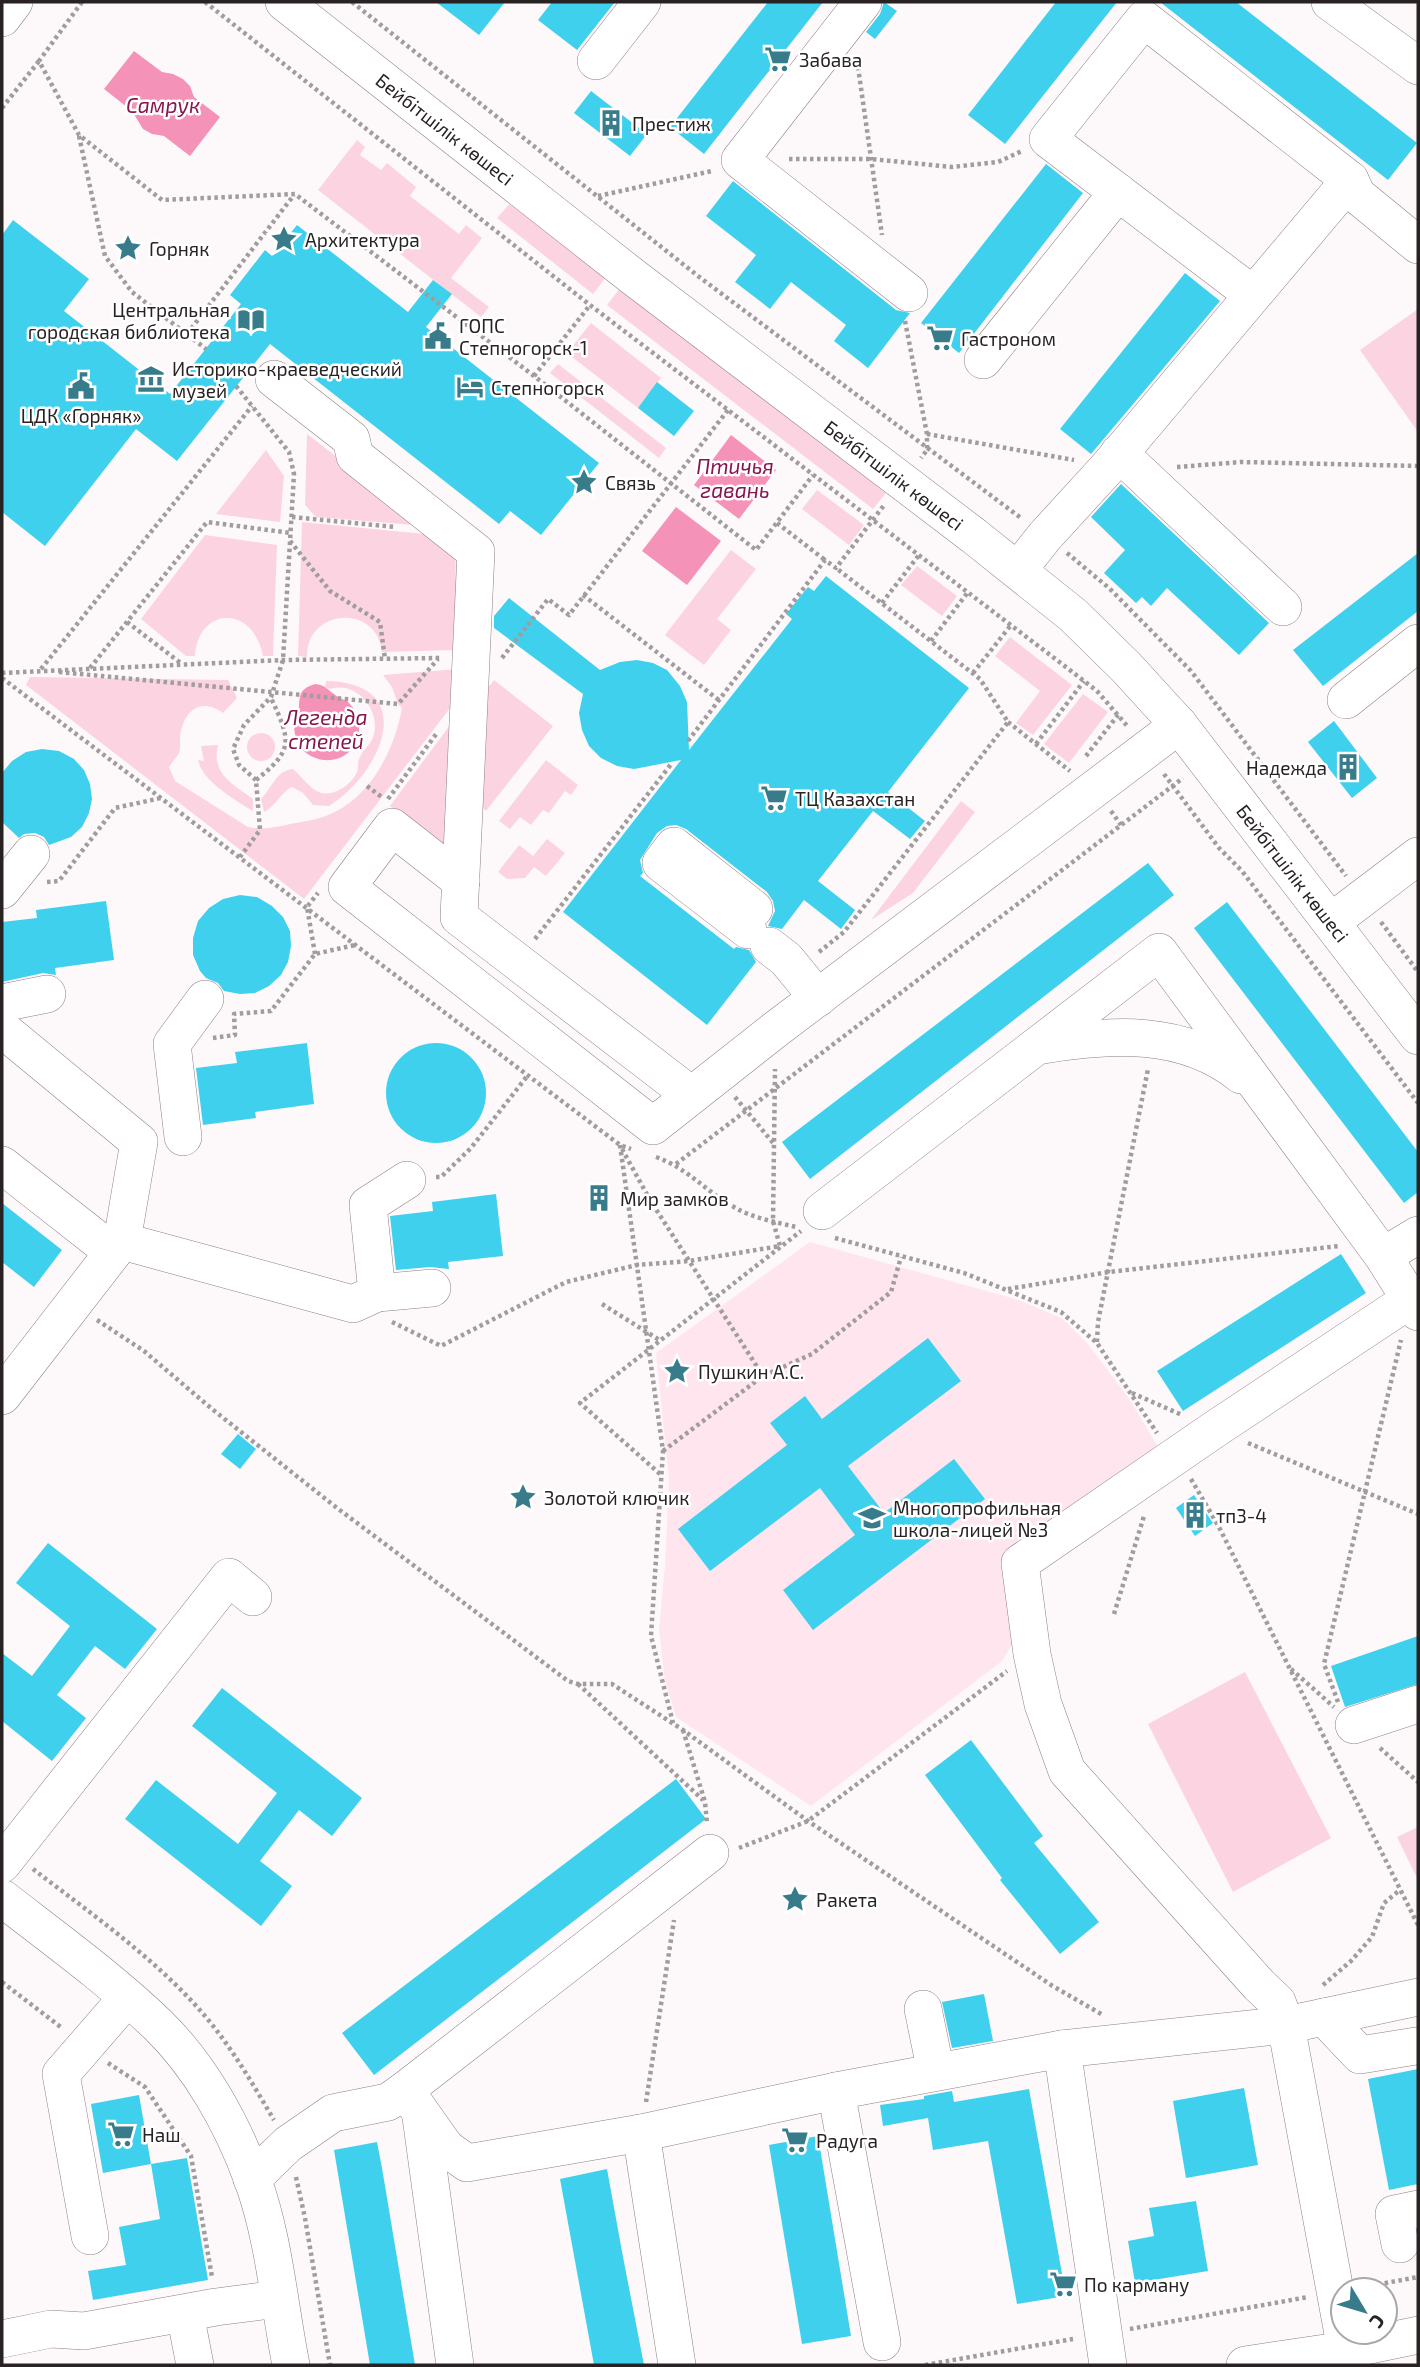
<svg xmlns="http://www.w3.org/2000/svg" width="1420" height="2367" viewBox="0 0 1420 2367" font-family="'Exo 2',sans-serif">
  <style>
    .built { fill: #ffe5ee }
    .green { fill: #fcd4e1 }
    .water { fill: #f492b7 }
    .building { fill: #3fd0ed }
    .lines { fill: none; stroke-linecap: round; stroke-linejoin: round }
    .minor-casing { stroke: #8f7f84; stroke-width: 38 }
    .path { stroke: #a19c9d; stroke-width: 4.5; stroke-dasharray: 3.5 3.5; stroke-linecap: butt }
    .minor { stroke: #fff; stroke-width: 37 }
    .labels { text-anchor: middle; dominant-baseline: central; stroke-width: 5; stroke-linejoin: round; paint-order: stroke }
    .poi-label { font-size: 19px; fill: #282223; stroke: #fff; text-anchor: start }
    .street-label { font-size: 19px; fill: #282223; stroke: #fff }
    .water-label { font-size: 21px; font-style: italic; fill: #87154f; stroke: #fff }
  </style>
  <rect width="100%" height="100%" fill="#fdf9fa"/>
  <polygon class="built" points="810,1242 1019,1300 1063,1319 1088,1344 1130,1400 1165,1459 1011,1561 1017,1627 1012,1645 1002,1661 811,1806 676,1717 665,1681 659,1629 665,1566 669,1479 656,1353"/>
  <g class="green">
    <polygon points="357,140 365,147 360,155 381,170 387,163 416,187 410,196 459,234 466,225 482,238 451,278 489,307 481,317 318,190"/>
    <polygon points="511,202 607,276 593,294 497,218"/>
    <polygon points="621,287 886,493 873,509 607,305"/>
    <polygon points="1418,309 1418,432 1360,350"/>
    <polygon points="591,323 661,378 638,408 567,353"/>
    <polygon points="558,364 666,448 659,458 550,373"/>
    <polygon points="307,434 426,526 316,517 305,505"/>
    <polygon points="266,450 284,476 280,522 216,514"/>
    <polygon points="817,490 864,525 849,545 802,509"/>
    <path d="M302 522 455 537 457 650 382 652C377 603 306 608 307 657L298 656Z"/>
    <path d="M205 535 277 545 273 656H263C253 604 198 607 195 656H186L141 619Z"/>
    <polygon points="731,550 756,569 717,619 731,630 704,665 665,635"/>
    <polygon points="917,566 957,596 942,616 901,585"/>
    <polygon points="1010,637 1072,685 1033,735 1016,723 1040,691 995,656"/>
    <path d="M457 669V699L304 899 26 685 30 677 228 680 237 698 223 713C201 697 184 710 180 736 180 741 181 748 179 753 177 757 172 762 169 767L175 781 248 827C264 831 279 826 296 823 304 821 314 820 323 817 369 801 394 752 402 708L398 704 392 687 383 675Z"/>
    <polygon points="494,680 553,726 486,811 482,808 484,693"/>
    <path d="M326 681C421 683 382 773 329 806L313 805 303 793 292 787C281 792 276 806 264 812L261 799C273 787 275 771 293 769 302 776 311 791 322 793 335 796 352 784 357 772 359 767 357 762 360 757 364 748 372 744 374 734 380 709 356 681 330 689L325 687Z"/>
    <polygon points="1083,694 1108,712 1069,763 1044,744"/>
    <polygon points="459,713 454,836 443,845 390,806"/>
    <circle cx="261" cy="747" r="14"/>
    <path d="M218 745C211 774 233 784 253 799V811C235 800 202 781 198 760L204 761 201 746Z"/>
    <polygon points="546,760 578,785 571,795 565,791 549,813 543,810 531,825 520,817 510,829 499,821"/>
    <polygon points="961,801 975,812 913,893 871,920"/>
    <polygon points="547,839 565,853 546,876 534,867 525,878 507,879 498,872 519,845 533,856"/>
    <polygon points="1245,1672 1331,1838 1233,1892 1148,1724"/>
    <polygon points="1418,1827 1418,1880 1397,1837"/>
  </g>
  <g class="water">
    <polygon points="134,51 162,72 173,74 183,79 190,86 194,97 220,117 190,156 164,136 152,134 143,129 132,111 104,89"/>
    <polygon points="731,435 776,470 739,519 694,485"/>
    <polygon points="676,507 721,541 687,585 642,551"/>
    <path d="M315 684C325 685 327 689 334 694 338 698 344 699 348 702 362 715 363 737 350 751 332 769 299 759 295 734 293 726 296 721 298 713 301 698 296 690 315 684Z"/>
  </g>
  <g class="building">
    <polygon points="436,2 505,2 479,35"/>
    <polygon points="552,2 615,2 577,50 538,20"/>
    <polygon points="768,2 823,2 704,154 670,127"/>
    <polygon points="884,2 897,11 875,39 866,32 880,14"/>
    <polygon points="1056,2 1117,2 1005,144 968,115"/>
    <polygon points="1160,2 1236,2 1417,143 1388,180"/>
    <polygon points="591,91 647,134 630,156 574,113"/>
    <polygon points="1046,164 1083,193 959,353 921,323"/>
    <polygon points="733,181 896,310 910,313 868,368 834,341 846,325 791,282 770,309 735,282 756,255 706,216"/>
    <polygon points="13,220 89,279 64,311 170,394 241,304 230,295 265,250 272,256 297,225 408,312 433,280 452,294 426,327 599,463 541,535 510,511 499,524 270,344 177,461 136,429 45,546 2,512 2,235"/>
    <polygon points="1185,273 1220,301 1091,454 1060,429"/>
    <polygon points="657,382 694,411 674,436 638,408"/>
    <polygon points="1121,484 1269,623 1239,655 1167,588 1151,606 1142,597 1136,603 1104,573 1125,550 1091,517"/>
    <polygon points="1418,553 1418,611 1323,686 1293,650"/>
    <polygon points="826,576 969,688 888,792 925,821 910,839 873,811 818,881 855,910 841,929 804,900 782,929 768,926 775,911 773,901 767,892 686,829 676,825 667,826 657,833 640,860 643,873 640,876 734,949 736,947 749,950 756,962 707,1025 563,912 681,760 634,769 617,766 601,758 589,746 582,730 579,713 583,694 494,628 494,616 509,598 600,670 620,662 637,660 653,663 667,670 680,686 687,702 689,750 792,619 786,614 808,587 814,591"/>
    <polygon points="1334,721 1377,778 1352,798 1308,742"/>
    <polygon points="42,749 59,751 74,759 84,770 90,784 92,799 89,813 82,827 71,837 49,845 44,837 35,833 24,834 19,838 2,822 2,773 12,761 26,752"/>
    <polygon points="1148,863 1174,895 810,1179 782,1142"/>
    <polygon points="240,895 257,897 272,906 283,917 290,931 291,946 288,962 281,975 269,986 255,993 240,994 224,991 218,983 206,978 200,971 193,955 193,938 198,921 209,908 223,899"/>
    <polygon points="106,901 114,960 55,968 56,975 43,973 2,982 2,922 37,918 36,910"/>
    <polygon points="1227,902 1418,1152 1418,1192 1404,1203 1194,928"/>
    <polygon points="307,1043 314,1104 255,1112 256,1118 203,1125 196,1068 237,1063 235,1052"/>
    <circle cx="436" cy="1093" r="50"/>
    <polygon points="496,1194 503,1256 448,1262 449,1269 430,1267 396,1270 390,1216 433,1211 432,1202"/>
    <polygon points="2,1203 62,1250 34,1287 2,1262"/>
    <polygon points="1341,1254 1366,1293 1183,1411 1157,1371"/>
    <polygon points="928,1338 961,1381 848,1466 884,1513 954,1459 985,1499 813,1630 783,1590 855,1535 820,1488 710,1571 678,1529 787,1445 770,1423 805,1396 822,1419"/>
    <polygon points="238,1434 256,1449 240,1469 221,1454"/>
    <polygon points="1194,1495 1213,1523 1195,1536 1176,1508"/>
    <polygon points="48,1543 157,1629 125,1669 95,1646 57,1695 86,1718 52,1761 2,1721 2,1653 32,1676 70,1626 16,1583"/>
    <polygon points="1418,1636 1418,1684 1345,1707 1331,1666"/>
    <polygon points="222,1688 362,1798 332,1836 299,1810 260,1861 292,1886 261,1926 125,1819 156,1780 238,1844 277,1793 192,1726"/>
    <polygon points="971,1740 1043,1836 1034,1843 1099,1922 1060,1954 1000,1880 1002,1878 925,1775"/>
    <polygon points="676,1779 706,1819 374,2075 342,2033"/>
    <polygon points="984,1994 993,2041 952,2048 942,2002"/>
    <polygon points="1418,2069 1418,2184 1389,2190 1368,2079"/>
    <polygon points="1244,2088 1258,2165 1186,2178 1173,2101"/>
    <polygon points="1029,2089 1066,2296 1017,2304 988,2141 933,2150 928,2118 883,2126 880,2105 924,2099 924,2096 952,2091 954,2102"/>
    <polygon points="139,2095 151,2164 103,2173 91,2104"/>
    <polygon points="818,2136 851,2336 802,2344 769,2145"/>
    <polygon points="377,2142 382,2168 415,2365 370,2365 334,2150"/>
    <polygon points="187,2158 208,2280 93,2300 88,2271 126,2265 119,2227 160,2219 151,2164"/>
    <polygon points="607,2169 623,2257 644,2365 594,2365 560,2179"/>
    <polygon points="1196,2201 1208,2271 1135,2283 1128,2241 1154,2236 1149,2208"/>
  </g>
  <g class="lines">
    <defs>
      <g id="minor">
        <polyline points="284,2 632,276 974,536 1073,615 1126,667 1179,725 1418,1036"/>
        <polyline points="863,2 740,160 909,293"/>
        <polyline points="1330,2 1418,66"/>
        <polyline points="2,18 14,2"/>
        <polyline points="596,61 642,2"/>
        <polyline points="1350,180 1357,195 1418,245"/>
        <polyline points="983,360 1118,192"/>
        <polyline points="274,379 351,439 355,456 476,552 459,917 691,1095"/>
        <polyline points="1119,453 1283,607"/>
        <polyline points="1018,570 1045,536 1109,466 1350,180 1144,19 1048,139 1252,294"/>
        <polyline points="1346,700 1418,643"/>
        <polyline points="461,881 392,827 347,887 653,1126 776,1029 1179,725"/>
        <polyline points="2,890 31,854"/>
        <polyline points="1331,922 1418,856"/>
        <polyline points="748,930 661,863 674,846 754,909"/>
        <polyline points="769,946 786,959 818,998"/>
        <polyline points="2,1003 47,994"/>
        <polyline points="2,1029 139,1142 122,1241 2,1396"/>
        <path d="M1043 1045C1111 1034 1184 1029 1241 1075"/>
        <polyline points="183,1137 172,1044 205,999"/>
        <polyline points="2,1165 113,1252"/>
        <polyline points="822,1211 1159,952 1383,1256 1418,1312"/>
        <polyline points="122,1241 353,1304 377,1293 432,1288"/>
        <polyline points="1383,1256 1418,1235"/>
        <polyline points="377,1293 368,1205 407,1180"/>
        <polyline points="1411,1299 1215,1429 1020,1563 1032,1654 1043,1704 1067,1771 1259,1985 1277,2002 1286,2025 1418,1997"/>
        <polyline points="1354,1725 1418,1704"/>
        <polyline points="2,1864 229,1577 253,1597"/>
        <path d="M2 1898C55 1939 110 1979 158 2025 200 2066 232 2123 252 2178 274 2237 279 2304 291 2365"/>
        <polyline points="923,2009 936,2072"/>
        <polyline points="1324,2017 1360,2055 1416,2046"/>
        <polyline points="1062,2049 1108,2365"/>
        <polyline points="405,2090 710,1853"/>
        <polyline points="836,2091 882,2342"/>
        <polyline points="421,2117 455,2365"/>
        <polyline points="641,2133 677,2365"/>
        <polyline points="252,2179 288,2144 333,2113 388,2102 405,2090 446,2148 467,2163 641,2133 836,2091 1062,2049 1286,2025 1346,2350"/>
        <polyline points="90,2236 61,2074 127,1998"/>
        <polyline points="1400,2244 1394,2214 1418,2209"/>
        <polyline points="185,2314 195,2365"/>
        <polyline points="2,2339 51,2329 84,2331 216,2307 278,2299"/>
        <polyline points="1245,2365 1346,2350 1418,2335"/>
      </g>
    </defs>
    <use href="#minor" class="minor-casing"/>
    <g class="path">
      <polyline points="82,2 39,61 79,135 162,200 295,194 534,376 756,550 813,475"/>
      <polyline points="205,2 590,305 1062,664 1097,691 1129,728"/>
      <polyline points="352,2 698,276 1021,518"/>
      <polyline points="857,60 882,235"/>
      <polyline points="2,108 39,61"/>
      <polyline points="79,136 105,256 132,292 206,349"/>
      <polyline points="789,159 871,159 952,167 998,162 1022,151"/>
      <polyline points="598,196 712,171"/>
      <polyline points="905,321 927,434 927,450 921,458"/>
      <polyline points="187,334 294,195"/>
      <polyline points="534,376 590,305"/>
      <polyline points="236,386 289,452 294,474 283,660 271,697 244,725 233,749 239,765 256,780 260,830 240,857"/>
      <polyline points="927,434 1074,460"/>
      <polyline points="1177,467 1241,462 1418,466"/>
      <polyline points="292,517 395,527"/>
      <polyline points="777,523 825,560"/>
      <polyline points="290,541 330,591 380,622 385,659"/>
      <polyline points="1067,553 1109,588 1191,671 1346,876"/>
      <polyline points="583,595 720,701"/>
      <polyline points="882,603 919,555"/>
      <polyline points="127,622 182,664"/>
      <polyline points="931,641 968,592"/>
      <polyline points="502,658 548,599 569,615 728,410"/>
      <polyline points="90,668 207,522 291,533"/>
      <polyline points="41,669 252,406"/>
      <polyline points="59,672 398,704 438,659"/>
      <polyline points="2,673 283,660 442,658"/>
      <polyline points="973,673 1011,625"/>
      <polyline points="2,678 620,1145 631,1149"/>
      <polyline points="1008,722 1070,771"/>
      <polyline points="688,741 825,560 836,568 885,504"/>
      <polyline points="1036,744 1084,681"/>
      <polyline points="1086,756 1118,715"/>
      <polyline points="1164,774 1219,848 1242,871 1418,1103"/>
      <path d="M256 780C294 750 291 741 271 698"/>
      <polyline points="367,786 383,798"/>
      <polyline points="388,799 437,733"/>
      <polyline points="1111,811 1121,825"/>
      <polyline points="47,882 59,881 115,808 161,798"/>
      <polyline points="1381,922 1418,972"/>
      <polyline points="535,939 672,763"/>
      <polyline points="819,952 844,932 1008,722 980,679 836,568"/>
      <polyline points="315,954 307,907 318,893"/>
      <polyline points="213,1038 235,1035 234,1014 271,1011 315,954 355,945"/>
      <polyline points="735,1097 774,1144"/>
      <polyline points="620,1145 663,1451 651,1636 673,1723"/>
      <polyline points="622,1149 650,1200 763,1376"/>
      <path d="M656 1157C689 1169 705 1191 734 1207 752 1218 776 1222 796 1227"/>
      <polyline points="676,1164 1183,778"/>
      <polyline points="436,1177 441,1177 471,1148 528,1075"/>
      <polyline points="835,1238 964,1273 1061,1312 1097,1343 1157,1433"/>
      <polyline points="1008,1289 1109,1272 1339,1246"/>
      <polyline points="602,1304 661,1341"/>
      <polyline points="97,1320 144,1351 212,1409 337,1508 568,1681 578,1684 612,1684 683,1730 808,1821 1051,1985 1103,2015"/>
      <polyline points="392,1322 441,1346 566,1282 637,1265 689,1261 780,1246 773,1221 775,1069"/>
      <polyline points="1097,1342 1098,1322 1148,1069"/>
      <polyline points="1132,1393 1182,1415"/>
      <polyline points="1248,1443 1418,1514"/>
      <polyline points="663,1451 763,1376 812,1354 891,1292 901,1257"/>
      <polyline points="660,1474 580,1403 801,1231"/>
      <polyline points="1191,1479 1219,1527 1418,1925"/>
      <polyline points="1114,1614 1144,1516"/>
      <polyline points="1291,1669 1334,1707"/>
      <polyline points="578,1684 703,1800"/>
      <polyline points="1338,1702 1324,1664 1401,1340"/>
      <polyline points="683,1730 705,1802 707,1823"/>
      <polyline points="1380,1748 1418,1782"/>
      <polyline points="739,1848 808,1821 1007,1671"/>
      <path d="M33 1869C98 1919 175 1972 223 2039 242 2065 258 2093 274 2120"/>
      <polyline points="2,1982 62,2028"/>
      <polyline points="1323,1985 1351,1961 1372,1937 1384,1903 1400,1890"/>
      <polyline points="108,2063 145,2087 191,2156 212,2277"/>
      <polyline points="646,2102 674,1920"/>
      <polyline points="296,2177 305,2218 330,2365"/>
      <polyline points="1364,2287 1418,2277"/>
      <polyline points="1130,2329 1308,2297"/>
      <polyline points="925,2365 1073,2339"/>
    </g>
    <use href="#minor" class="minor"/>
  </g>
  <defs>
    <symbol id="supermarket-bare" viewBox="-9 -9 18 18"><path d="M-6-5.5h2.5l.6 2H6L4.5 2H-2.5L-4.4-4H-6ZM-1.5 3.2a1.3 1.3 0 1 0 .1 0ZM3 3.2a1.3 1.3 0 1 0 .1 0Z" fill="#387c8b" stroke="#fff" stroke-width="2.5" paint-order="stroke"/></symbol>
    <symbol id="building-bare" viewBox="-9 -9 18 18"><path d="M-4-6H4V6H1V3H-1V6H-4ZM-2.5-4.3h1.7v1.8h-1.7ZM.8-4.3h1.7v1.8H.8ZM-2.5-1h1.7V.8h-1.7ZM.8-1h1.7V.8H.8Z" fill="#387c8b" stroke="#fff" stroke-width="2.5" paint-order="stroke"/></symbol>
    <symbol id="sight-bare" viewBox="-9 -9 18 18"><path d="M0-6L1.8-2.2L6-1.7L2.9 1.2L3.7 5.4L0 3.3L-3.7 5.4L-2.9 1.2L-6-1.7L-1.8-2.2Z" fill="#387c8b" stroke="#fff" stroke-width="2.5" paint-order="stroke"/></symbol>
    <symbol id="library-bare" viewBox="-9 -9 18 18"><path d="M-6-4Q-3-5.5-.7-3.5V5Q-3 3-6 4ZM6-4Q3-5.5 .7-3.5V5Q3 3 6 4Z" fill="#387c8b" stroke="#fff" stroke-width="2.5" paint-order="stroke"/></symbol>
    <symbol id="civic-bare" viewBox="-9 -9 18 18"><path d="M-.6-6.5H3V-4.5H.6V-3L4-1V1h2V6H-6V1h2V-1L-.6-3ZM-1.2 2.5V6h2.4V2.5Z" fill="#387c8b" stroke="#fff" stroke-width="2.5" paint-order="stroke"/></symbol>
    <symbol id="museum-bare" viewBox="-9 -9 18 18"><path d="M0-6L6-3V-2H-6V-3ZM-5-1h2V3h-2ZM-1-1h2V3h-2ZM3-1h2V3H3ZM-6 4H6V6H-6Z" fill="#387c8b" stroke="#fff" stroke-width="2.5" paint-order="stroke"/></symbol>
    <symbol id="hotel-bare" viewBox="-9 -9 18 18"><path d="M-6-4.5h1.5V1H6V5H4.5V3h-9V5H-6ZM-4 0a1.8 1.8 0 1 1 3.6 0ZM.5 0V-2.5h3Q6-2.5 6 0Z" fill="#387c8b" stroke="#fff" stroke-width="2.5" paint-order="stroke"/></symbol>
    <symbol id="school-bare" viewBox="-9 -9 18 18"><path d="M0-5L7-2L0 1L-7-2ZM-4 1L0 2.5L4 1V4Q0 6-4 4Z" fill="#387c8b" stroke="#fff" stroke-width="2.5" paint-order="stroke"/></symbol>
  </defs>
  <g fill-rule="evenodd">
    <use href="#supermarket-bare" x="759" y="40" width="38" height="38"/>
    <use href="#building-bare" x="592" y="104" width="38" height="38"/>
    <use href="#sight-bare" x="265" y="220" width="38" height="38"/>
    <use href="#sight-bare" x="109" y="229" width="38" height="38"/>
    <use href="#library-bare" x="232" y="301" width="38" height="38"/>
    <use href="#civic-bare" x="419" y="317" width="38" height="38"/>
    <use href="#supermarket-bare" x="921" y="319" width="38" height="38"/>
    <use href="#museum-bare" x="132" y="360" width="38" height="38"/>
    <use href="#civic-bare" x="62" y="367" width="38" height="38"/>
    <use href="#hotel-bare" x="451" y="368" width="38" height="38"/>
    <use href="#sight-bare" x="565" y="463" width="38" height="38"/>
    <use href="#building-bare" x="1329" y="748" width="38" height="38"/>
    <use href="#supermarket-bare" x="755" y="779" width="38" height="38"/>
    <use href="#building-bare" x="580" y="1179" width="38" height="38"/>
    <use href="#sight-bare" x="658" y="1352" width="38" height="38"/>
    <use href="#sight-bare" x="504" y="1478" width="38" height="38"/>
    <use href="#building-bare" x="1176" y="1496" width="38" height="38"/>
    <use href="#school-bare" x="853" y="1499" width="38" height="38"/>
    <use href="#sight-bare" x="776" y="1880" width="38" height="38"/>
    <use href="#supermarket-bare" x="102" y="2115" width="38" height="38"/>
    <use href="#supermarket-bare" x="776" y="2121" width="38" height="38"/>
    <use href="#supermarket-bare" x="1044" y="2265" width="38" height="38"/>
  </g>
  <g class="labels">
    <g class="poi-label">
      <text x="799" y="59">Забава</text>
      <text x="632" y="123">Престиж</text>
      <text x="305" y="239">Архитектура</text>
      <text x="149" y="248">Горняк</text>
      <text x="230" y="309" text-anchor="end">Центральная<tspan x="230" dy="22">городская библиотека</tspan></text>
      <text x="459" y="325">ГОПС<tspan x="459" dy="22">Степногорск-1</tspan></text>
      <text x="961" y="338">Гастроном</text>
      <text x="172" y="368">Историко-краеведческий<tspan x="172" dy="22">музей</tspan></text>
      <text x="491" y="387">Степногорск</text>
      <text x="81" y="415" text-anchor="middle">ЦДК «Горняк»</text>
      <text x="605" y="482">Связь</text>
      <text x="1327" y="767" text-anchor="end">Надежда</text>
      <text x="795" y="798">ТЦ Казахстан</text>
      <text x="620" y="1198">Мир замков</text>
      <text x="698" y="1371">Пушкин А.С.</text>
      <text x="544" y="1497">Золотой ключик</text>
      <text x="893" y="1507">Многопрофильная<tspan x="893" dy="22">школа-лицей №3</tspan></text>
      <text x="1216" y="1515">тп3-4</text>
      <text x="816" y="1899">Ракета</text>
      <text x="142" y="2134">Наш</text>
      <text x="816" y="2140">Радуга</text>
      <text x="1084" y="2284">По карману</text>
    </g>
    <g class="street-label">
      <text transform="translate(445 129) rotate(38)">Бейбітшілік көшесі</text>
      <text transform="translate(894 475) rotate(37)">Бейбітшілік көшесі</text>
      <text transform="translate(1293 873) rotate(52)">Бейбітшілік көшесі</text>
    </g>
    <g class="water-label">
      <text x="163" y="104">Самрук</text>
      <text x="735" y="465">Птичья<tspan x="735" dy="24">гавань</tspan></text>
      <text x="326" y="716">Легенда<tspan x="326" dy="24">степей</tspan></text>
    </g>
  </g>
  <rect width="1420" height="2367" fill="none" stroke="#282223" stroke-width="7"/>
  <g transform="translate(1364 2311) rotate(128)"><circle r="33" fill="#ffffff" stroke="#a9a7a7" stroke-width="2"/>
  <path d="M0-5L12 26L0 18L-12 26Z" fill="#387c8b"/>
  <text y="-10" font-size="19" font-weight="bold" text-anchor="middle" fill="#282223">С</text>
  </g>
</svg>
